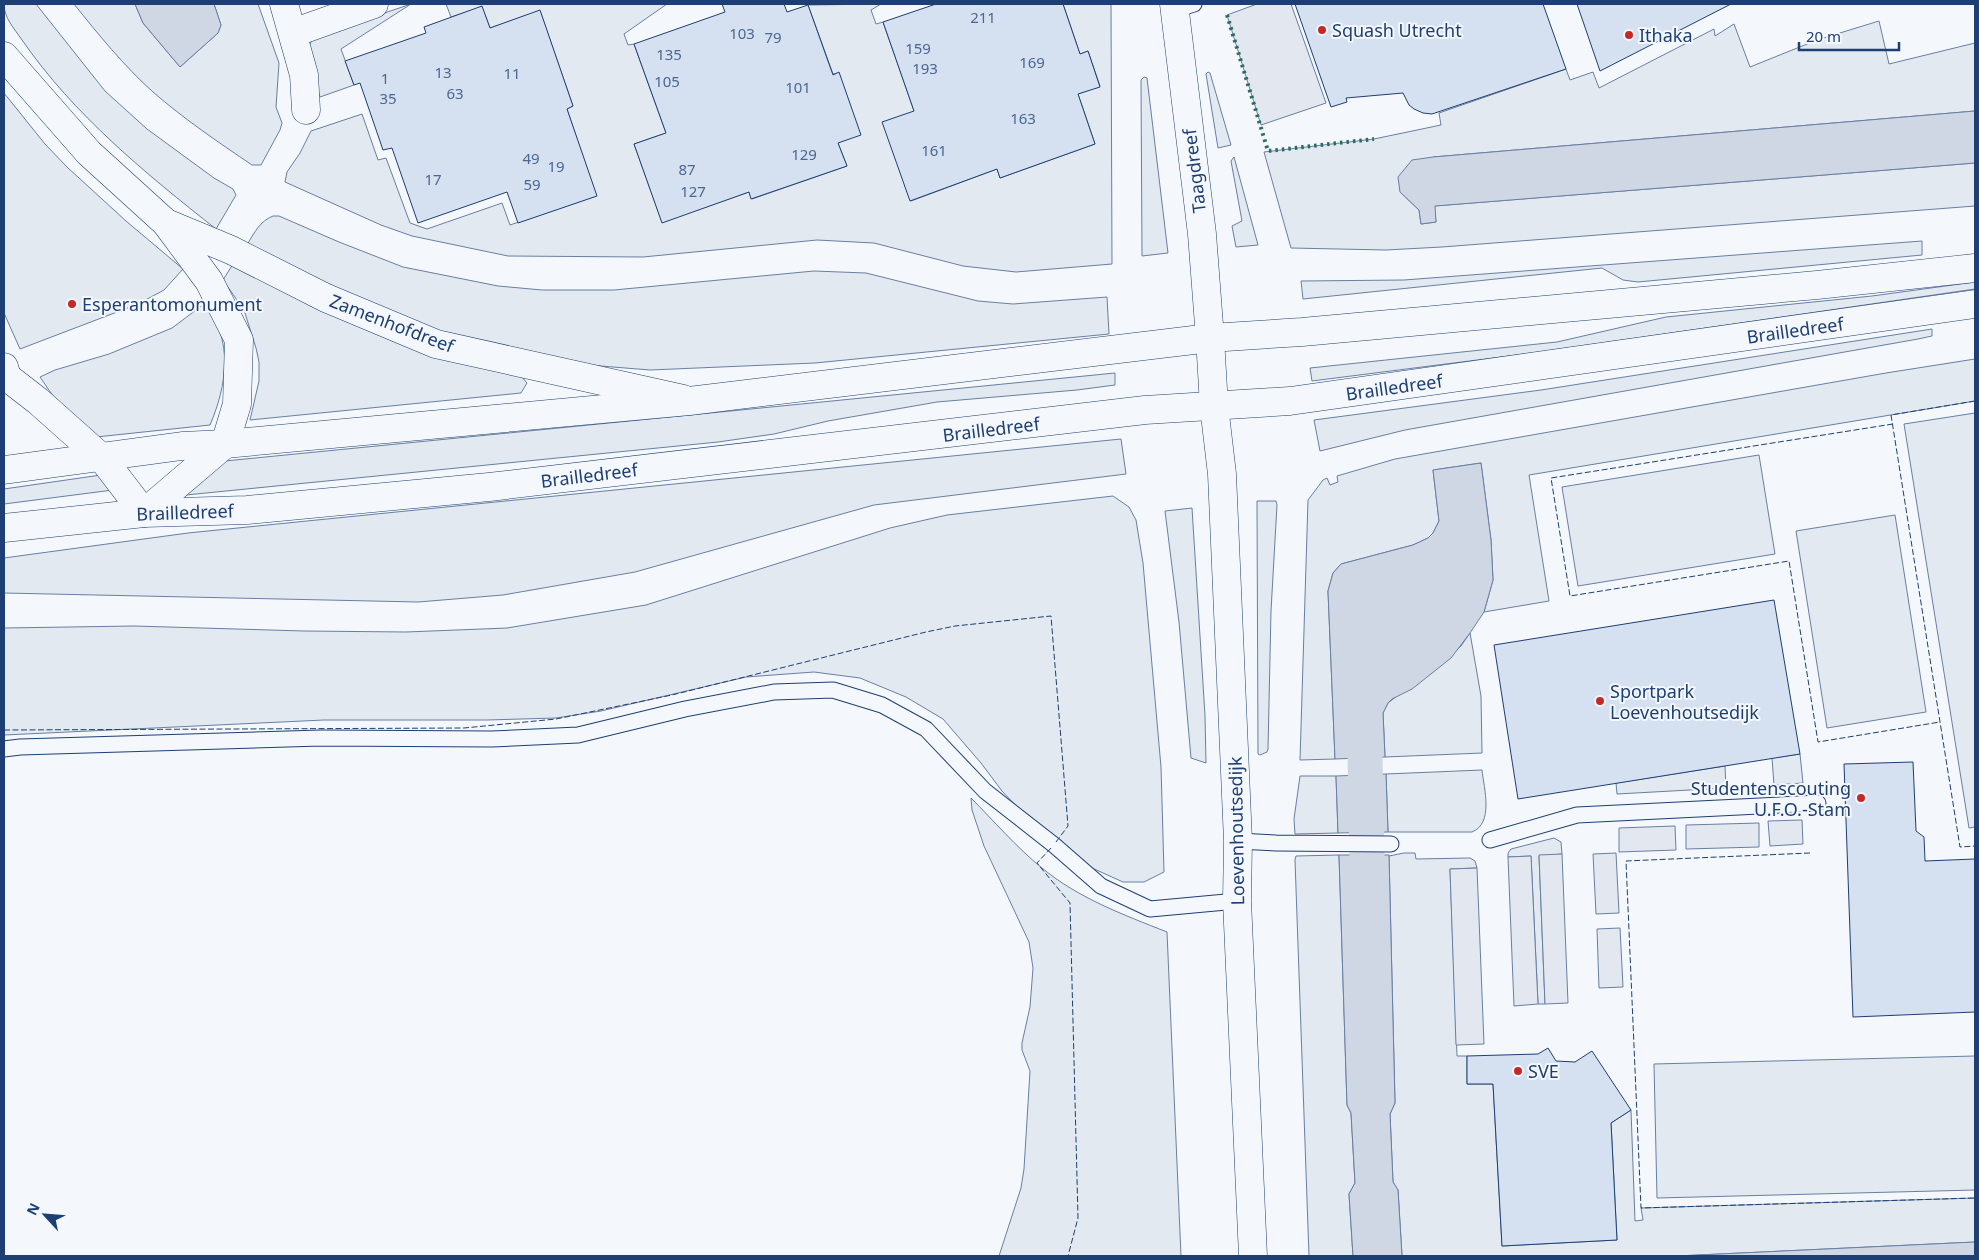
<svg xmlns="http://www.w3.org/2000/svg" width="1979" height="1260" viewBox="0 0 1979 1260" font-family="'Noto Sans',sans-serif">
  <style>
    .green { fill: #e3e9f0; stroke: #687fa3 }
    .parking { fill: #e3e8f0; stroke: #687fa3 }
    .water { fill: #cfd7e4; stroke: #687fa3 }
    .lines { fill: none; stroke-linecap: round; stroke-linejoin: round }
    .canal { stroke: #cfd7e4; stroke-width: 35 }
    .building { fill: #d5e0f0; stroke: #1d3f73 }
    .service-casing { stroke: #1d3f73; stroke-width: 17 }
    .minor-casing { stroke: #1d3f73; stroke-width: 29 }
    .tertiary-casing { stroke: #1d3f73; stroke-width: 29 }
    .primary-casing { stroke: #1d3f73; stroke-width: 29 }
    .service { stroke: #f4f7fb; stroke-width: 15 }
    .minor { stroke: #f4f7fb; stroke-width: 28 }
    .tertiary { stroke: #f4f7fb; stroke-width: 28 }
    .primary { stroke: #f4f7fb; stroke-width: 28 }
    .hedge { stroke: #2c6c60; stroke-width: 4; stroke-dasharray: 2.5 4; stroke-linecap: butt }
    .fence { stroke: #1d3f73; stroke-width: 1; stroke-dasharray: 6 2.5; stroke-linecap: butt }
    .poi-dot { fill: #c62828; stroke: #f4f7fb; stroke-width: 2 }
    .labels { text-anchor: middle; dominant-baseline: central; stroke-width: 4; stroke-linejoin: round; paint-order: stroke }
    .number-label { font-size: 15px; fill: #4b6792 }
    .poi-label { font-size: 18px; fill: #1d3f73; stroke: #f4f7fb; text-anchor: start }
    .street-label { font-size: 18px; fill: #1d3f73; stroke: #f4f7fb }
  </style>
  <rect width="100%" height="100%" fill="#f4f7fb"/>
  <g class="green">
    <path d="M4 4H36L105 91 147 129 214 178 233 189 236 195 216 229C145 173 74 115 22 40 14 28 4 18 4 4Z"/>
    <path d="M74 4H135L143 23 180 67 218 33 221 25 214 4H258L279 63 276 107 282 123 280 130 261 165H252C218 142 184 119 153 92 124 66 98 34 74 4Z"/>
    <path d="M411 4 341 49 354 85 320 97C314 78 297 50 317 36Z"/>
    <polygon points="446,4 667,4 624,34 628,45 634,44 666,133 634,144 662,222 749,192 752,199 847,166 838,143 838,73 833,74 808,5 881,4 871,10 876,24 883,22 914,111 911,201 997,169 1000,178 1095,144 1078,94 1100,86 1088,51 1080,54 1063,4 1111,4 1112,264 1016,272 963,266 874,243 817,240 643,257 508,256 412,236 381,225 285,182 287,172 300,153 311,131 362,114 378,160 386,158 410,223 427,229 502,203 510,225 596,196 567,109 573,106 540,11 490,28 482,7 451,17"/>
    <polygon points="1879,21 1889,64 1975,43 1975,111 1433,157 1400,192 1419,210 1421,224 1436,222 1434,206 1975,163 1975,206 1442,247 1386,250 1291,248 1264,152 1374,139 1441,125 1439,113 1566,69 1570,80 1593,72 1599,88 1714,29 1715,36 1734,24 1750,67 1817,40"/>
    <polygon points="1208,72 1210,73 1231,145 1218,148 1206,74"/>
    <polygon points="1144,77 1147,78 1168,253 1142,256 1141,80"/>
    <polygon points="4,93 45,144 67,167 126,221 183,269 164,290 138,304 20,349 4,313"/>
    <polygon points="1234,157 1258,245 1236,247 1232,226 1242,221 1231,161"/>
    <path d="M273 216H279L339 242 403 267 498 286 542 290H614L814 271 866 273 978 301 1013 304 1107 297 1109 334 815 363 650 370 576 364 432 331 353 300 247 245C254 233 260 221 273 216Z"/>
    <polygon points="1922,241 1922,255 1638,282 1623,280 1602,268 1303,299 1301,281 1404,280"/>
    <polygon points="233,264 311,306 400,344 521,376 527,383 521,393 250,420 259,381 259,362 256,348 244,310 223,280"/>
    <polygon points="1975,282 1975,289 1540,352 1312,381 1310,368 1557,342 1666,317 1872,296"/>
    <path d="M204 304C234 339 227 385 210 425L96 437 53 396 40 377 55 370 109 354 172 328Z"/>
    <polygon points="1932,329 1932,336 1918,339 1405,430 1320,451 1314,420 1541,390"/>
    <polygon points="1975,359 1975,401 1529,475 1549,601 1484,612 1493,580 1491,540 1481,463 1433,470 1439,521 1433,533 1428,538 1413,545 1341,564 1333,573 1328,591 1335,759 1300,760 1308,500 1323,480 1327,478 1330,485 1338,482 1337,476 1395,459 1886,373"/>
    <polygon points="1115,373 1115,385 1077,390 937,402 828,421 774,434 718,442 186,495 225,461"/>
    <polygon points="1975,413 1975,827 1969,828 1904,424"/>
    <polygon points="1121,439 1126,474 874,505 635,572 503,595 418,602 4,593 4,558 188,533"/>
    <polygon points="1759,455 1775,554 1578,586 1562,487"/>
    <polygon points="101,475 113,490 4,504 4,489"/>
    <polygon points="1113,496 1129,507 1136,520 1143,563 1161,767 1164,872 1144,882 1123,882 1092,868 1040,831 1002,791 981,763 943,719 906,697 860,678 814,672 746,677 601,711 556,718 487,720 324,720 4,735 4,628 134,626 304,631 406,632 507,628 646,605 890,528 947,515"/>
    <polygon points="1257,501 1276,501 1277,505 1271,611 1268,749 1267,752 1260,755 1258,754"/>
    <polygon points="1192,508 1205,716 1206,763 1191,758 1179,622 1165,511"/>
    <polygon points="1895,515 1926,712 1827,728 1796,531"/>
    <polygon points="1470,633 1481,696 1482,753 1385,757 1383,713 1388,703 1461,646"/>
    <polygon points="1800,754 1803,783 1774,785 1772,758"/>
    <polygon points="1725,766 1726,788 1617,794 1616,783"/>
    <path d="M1482 770C1484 789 1494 823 1472 832H1388L1386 774Z"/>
    <polygon points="1300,776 1336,776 1338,833 1295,834 1294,819"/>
    <path d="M971 798C994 821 1016 847 1042 868 1078 898 1124 915 1167 932L1181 1256H999L1021 1188 1024 1169 1030 1071 1022 1050V1043L1030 1007 1033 968 1029 942 984 846 972 810Z"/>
    <polygon points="1554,838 1561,842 1562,854 1539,856 1545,1004 1538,1004 1531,856 1508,857 1508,853 1511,849"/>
    <polygon points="1404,853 1415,853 1416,859 1470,858 1475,861 1477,868 1450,869 1457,1056 1467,1056 1467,1084 1493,1084 1502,1246 1617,1240 1611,1123 1631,1110 1635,1221 1643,1220 1641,1208 1975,1198 1975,1242 1677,1256 1402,1256 1398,1190 1393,1182 1390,1114 1395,1103 1389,856"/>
    <polygon points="1339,855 1347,1105 1351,1113 1355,1183 1349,1194 1353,1256 1309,1256 1295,860 1296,856"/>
    <polygon points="1975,1056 1975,1190 1657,1198 1654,1064"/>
  </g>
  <g class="parking">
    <polygon points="1257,4 1291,4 1326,103 1261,125 1227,15"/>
    <polygon points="1802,820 1803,844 1770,846 1768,821"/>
    <polygon points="1759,823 1759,847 1686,849 1686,825"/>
    <polygon points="1675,826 1676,850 1619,852 1619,828"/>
    <polygon points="1616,853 1619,913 1596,914 1593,854"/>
    <polygon points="1562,854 1568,1003 1545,1004 1539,855"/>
    <polygon points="1531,856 1538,1004 1514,1006 1508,857"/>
    <polygon points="1477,868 1484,1044 1456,1045 1450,869"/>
    <polygon points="1620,928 1623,987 1599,988 1597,929"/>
  </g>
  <g class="water">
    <polygon points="135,4 214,4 221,25 218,33 180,67 143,23"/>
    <polygon points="1975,111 1975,163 1435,206 1436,222 1421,224 1419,210 1400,192 1398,177 1412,160 1433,157"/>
    <polygon points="1481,463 1491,540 1493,580 1484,612 1470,633 1451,658 1412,689 1392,699 1388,703 1383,713 1385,757 1335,759 1328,591 1333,573 1341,564 1413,545 1428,538 1433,533 1439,521 1433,470"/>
    <polygon points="1386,774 1388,832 1338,833 1336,776"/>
    <polygon points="1339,855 1389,855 1395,1103 1390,1114 1393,1182 1398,1190 1402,1256 1353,1256 1349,1194 1355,1183 1351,1113 1347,1105"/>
    <polygon points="1975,1242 1975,1256 1677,1256"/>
  </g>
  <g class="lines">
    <polyline class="canal" points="1364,710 1368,903"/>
  </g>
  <g class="building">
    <polygon points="722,4 784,4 787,12 808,5 833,75 839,72 861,135 838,143 847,166 751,199 749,192 662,223 634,144 666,133 634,44 725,12"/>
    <polygon points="936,4 1063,4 1080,54 1088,51 1100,87 1078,94 1095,144 1000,178 997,169 910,201 882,122 914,111 883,22"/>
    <polygon points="1295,4 1543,4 1566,69 1432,114 1423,113 1414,109 1409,105 1403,93 1346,98 1347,102 1331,107"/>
    <polygon points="1577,4 1731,4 1600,71"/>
    <polygon points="482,6 490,28 540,10 573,106 567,109 597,196 518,223 507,192 418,223 392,148 383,150 360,83 354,85 345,61 426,33 424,27"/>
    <polygon points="1774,600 1800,754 1518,799 1494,645"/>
    <polygon points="1913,762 1916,831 1924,837 1925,861 1975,859 1975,1012 1853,1017 1844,764"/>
    <polygon points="1548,1048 1556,1061 1575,1062 1592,1051 1631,1110 1611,1123 1617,1240 1502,1246 1493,1084 1467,1084 1467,1056 1538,1054"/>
  </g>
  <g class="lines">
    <defs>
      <g id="service">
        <polyline points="1175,10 1194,4"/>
        <polyline points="4,749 20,747 321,738 492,739 578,735 685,709 774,692 833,690 882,705 926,729 985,791 1054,845 1101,886 1150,909 1237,901"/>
        <polyline points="1490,840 1577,815 1818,803"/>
        <polyline points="1238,841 1276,843 1391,844"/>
      </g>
      <g id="minor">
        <polyline points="284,4 304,75 306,110"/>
        <polyline points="1174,4 1202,234 1210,338"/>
        <polyline points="293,33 374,4"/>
      </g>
      <g id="tertiary">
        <polyline points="4,56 89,153 166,223 231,250 326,298 436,344 683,399"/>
        <polyline points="4,367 7,377 38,401 102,458 144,513 225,444 237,404 239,340 209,281 166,223"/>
        <polyline points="1214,406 1222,474 1238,841 1237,901 1253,1256"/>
      </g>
      <g id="primary">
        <polyline points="1210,338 1214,406"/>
        <polyline points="4,470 182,446 225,444 689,401 1210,338 1302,332 1817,285 1975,268"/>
        <polyline points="4,528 144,513 247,510 489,487 1145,410 1290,401 1975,304"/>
      </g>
    </defs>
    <use href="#service" class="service-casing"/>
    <use href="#minor" class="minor-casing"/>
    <use href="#tertiary" class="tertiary-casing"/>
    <use href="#primary" class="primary-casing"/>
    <use href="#service" class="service"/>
    <use href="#minor" class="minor"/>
    <use href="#tertiary" class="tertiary"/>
    <use href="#primary" class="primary"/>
    <polyline class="hedge" points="1227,15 1268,151 1374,139"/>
    <g class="fence">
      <polyline points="1975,401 1891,415 1960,847 1975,846"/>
      <polyline points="1893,424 1551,478 1570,596 1789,561 1818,742 1940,722"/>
      <polyline points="4,730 464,728 556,719 672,695 926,632 955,626 1051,616 1068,826 1056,842"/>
      <polyline points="1051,848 1037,863 1070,903 1078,1218 1068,1256"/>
      <polyline points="1810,853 1626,861 1641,1208 1975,1198"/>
    </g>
  </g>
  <g class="poi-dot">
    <circle cx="1322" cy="30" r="5"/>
    <circle cx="1629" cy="35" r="5"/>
    <circle cx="72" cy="304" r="5"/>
    <circle cx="1600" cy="701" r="5"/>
    <circle cx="1861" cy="798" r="5"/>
    <circle cx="1518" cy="1071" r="5"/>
  </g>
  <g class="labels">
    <g class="number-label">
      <text x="983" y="17">211</text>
      <text x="742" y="33">103</text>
      <text x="773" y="37">79</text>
      <text x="918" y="48">159</text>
      <text x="669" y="54">135</text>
      <text x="1032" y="62">169</text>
      <text x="925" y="68">193</text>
      <text x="443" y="72">13</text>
      <text x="512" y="73">11</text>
      <text x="385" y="78">1</text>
      <text x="667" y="81">105</text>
      <text x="798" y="87">101</text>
      <text x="455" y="93">63</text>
      <text x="388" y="98">35</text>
      <text x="1023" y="118">163</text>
      <text x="934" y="150">161</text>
      <text x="804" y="154">129</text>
      <text x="531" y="158">49</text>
      <text x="556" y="166">19</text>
      <text x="687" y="169">87</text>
      <text x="433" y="179">17</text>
      <text x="532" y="184">59</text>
      <text x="693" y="191">127</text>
    </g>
    <g class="poi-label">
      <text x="1332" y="30">Squash Utrecht</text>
      <text x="1639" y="35">Ithaka</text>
      <text x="82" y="304">Esperantomonument</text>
      <text x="1610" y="691">Sportpark<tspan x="1610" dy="21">Loevenhoutsedijk</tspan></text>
      <text x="1851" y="788" text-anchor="end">Studentenscouting<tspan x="1851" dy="21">U.F.O.-Stam</tspan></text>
      <text x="1528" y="1071">SVE</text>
    </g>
    <g class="street-label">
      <text transform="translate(1194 171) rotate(-97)">Taagdreef</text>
      <text transform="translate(392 323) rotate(21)">Zamenhofdreef</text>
      <text transform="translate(1795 330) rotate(-8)">Brailledreef</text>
      <text transform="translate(1394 387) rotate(-8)">Brailledreef</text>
      <text transform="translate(991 429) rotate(-7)">Brailledreef</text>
      <text transform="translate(589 475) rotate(-7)">Brailledreef</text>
      <text transform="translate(185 512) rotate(-2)">Brailledreef</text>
      <text transform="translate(1236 831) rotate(-91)">Loevenhoutsedijk</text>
    </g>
  </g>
  <rect width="1979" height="1260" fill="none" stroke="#1d3f73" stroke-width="10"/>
  <g transform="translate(45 1215) rotate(296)" stroke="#f4f7fb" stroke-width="4" paint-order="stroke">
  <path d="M0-4L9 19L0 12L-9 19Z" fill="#1d3f73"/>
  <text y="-8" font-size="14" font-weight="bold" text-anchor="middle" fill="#1d3f73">N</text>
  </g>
  <path d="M1799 42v8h100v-8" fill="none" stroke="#1d3f73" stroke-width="2.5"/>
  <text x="1806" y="42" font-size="15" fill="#1d3f73" stroke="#f4f7fb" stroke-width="4" paint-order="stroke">20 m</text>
</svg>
